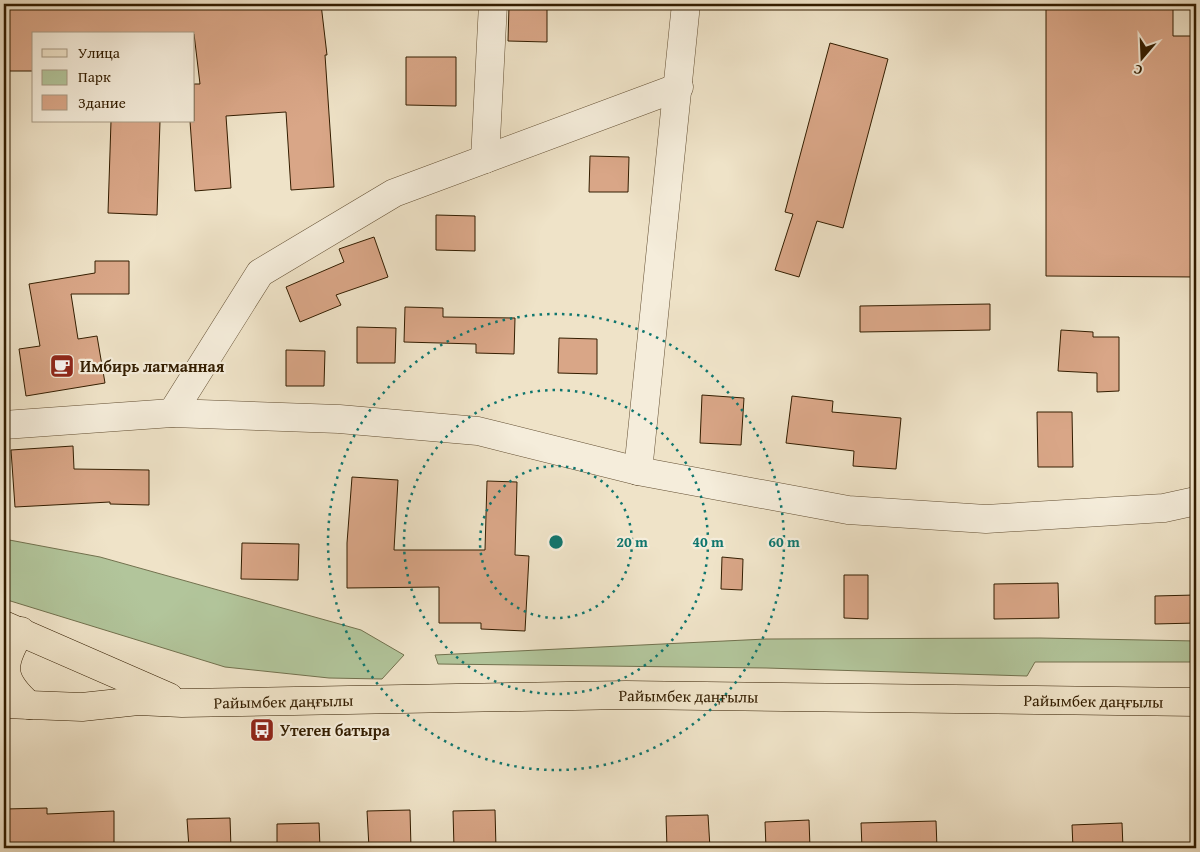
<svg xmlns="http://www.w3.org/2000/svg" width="1200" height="852" viewBox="0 0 1200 852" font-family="'Gentium Book Plus',serif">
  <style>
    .green { fill: #b2c59b; stroke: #72714e }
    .building { fill: #d9a687; stroke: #331d00 }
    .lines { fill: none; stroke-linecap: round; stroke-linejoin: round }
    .minor-casing { stroke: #624e32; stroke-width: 29 }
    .major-casing { stroke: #331d00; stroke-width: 29 }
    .minor { stroke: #f5eddb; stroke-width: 28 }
    .major { stroke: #efe3c8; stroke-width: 28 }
    .ring { fill: none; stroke: #0f766e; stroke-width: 2.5; stroke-dasharray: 2.5 5 }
    .labels { text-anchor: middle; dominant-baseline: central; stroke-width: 4.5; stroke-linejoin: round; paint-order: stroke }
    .poi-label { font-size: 16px; font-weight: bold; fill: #331d00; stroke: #f5eddb; text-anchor: start }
    .street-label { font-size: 16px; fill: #331d00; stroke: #f5eddb }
    .centre { fill: #0f766e; stroke: #f5eddb; stroke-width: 2.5 }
    .ring-label { font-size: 15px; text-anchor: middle; font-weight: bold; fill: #0f766e; stroke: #f5eddb; stroke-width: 4.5; stroke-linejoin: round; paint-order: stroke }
  </style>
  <rect width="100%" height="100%" fill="#efe3c8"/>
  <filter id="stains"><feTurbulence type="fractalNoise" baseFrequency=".004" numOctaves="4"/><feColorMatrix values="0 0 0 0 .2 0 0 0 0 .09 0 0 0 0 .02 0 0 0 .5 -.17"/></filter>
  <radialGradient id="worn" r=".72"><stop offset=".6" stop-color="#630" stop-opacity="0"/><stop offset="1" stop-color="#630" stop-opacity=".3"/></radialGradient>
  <g class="green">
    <polygon points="4,539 100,557 361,630 404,655 382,679 329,678 225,667 4,599"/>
    <polygon points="1040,638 1196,641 1196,662 1035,662 1027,676 766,668 438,664 435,655 766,639"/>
  </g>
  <g class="building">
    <polygon points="4,4 321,4 327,55 325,55 334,187 291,190 286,112 226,116 231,188 195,191 190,121 194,121 194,84 200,84 194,34 34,34 34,71 4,71"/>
    <polygon points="1046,4 1173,4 1173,36 1196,36 1196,277 1046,276"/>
    <polygon points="509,6 547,6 547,42 508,41"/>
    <polygon points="830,43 888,59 843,228 817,221 799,277 775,270 793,214 785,212"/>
    <polygon points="406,57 456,57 456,106 406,105"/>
    <polygon points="111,121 160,121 157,215 108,213"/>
    <polygon points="590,156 629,157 628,192 589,192"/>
    <polygon points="436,215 475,216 475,251 436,250"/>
    <polygon points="374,237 388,277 336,295 341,305 300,322 286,287 344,262 339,249"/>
    <polygon points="95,261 129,261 129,294 71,294 78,339 97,336 105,383 26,396 19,349 40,346 29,284 95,273"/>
    <polygon points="990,304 990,330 860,332 860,306"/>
    <polygon points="405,307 443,308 443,317 515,318 514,354 476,353 476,344 404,342"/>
    <polygon points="357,327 396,328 395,363 357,363"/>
    <polygon points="1061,330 1093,332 1093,337 1119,337 1119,391 1097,392 1097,373 1058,371"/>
    <polygon points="559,338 597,339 597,374 558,373"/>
    <polygon points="286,350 325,351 324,386 286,386"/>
    <polygon points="702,395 744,398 741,445 700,443"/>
    <polygon points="792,396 833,401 832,412 901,418 896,469 853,466 854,451 786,443"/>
    <polygon points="1037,412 1072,412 1073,467 1038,467"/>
    <polygon points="73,446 74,469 149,470 149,505 110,504 110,502 15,507 11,450"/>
    <polygon points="352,477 398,480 394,550 485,550 487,481 517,482 515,555 529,556 525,631 481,629 481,623 439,623 439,587 347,588 347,543"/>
    <polygon points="242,543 299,544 298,580 241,579"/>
    <polygon points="722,557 743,559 742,590 721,589"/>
    <polygon points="844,575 868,575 868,619 844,618"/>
    <polygon points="1058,583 1059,618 994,619 994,584"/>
    <polygon points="1195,595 1196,623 1155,624 1155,596"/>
    <polygon points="47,808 47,814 114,811 114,848 6,848 5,809"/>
    <polygon points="410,810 411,848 369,848 367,811"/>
    <polygon points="495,810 496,848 454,848 453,811"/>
    <polygon points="708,815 710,848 667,848 666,816"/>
    <polygon points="230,818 231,848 189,848 187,819"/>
    <polygon points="809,820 810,848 766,848 765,822"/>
    <polygon points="936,821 937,848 862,848 861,823"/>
    <polygon points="319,823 320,848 277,848 277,824"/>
    <polygon points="1122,823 1123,848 1073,848 1072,825"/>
  </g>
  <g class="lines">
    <defs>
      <g id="minor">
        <polyline points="485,159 493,4"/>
        <polyline points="172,413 260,273 394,193 679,87"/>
        <polyline points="4,425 172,413 339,419 478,431 638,471 848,510 986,519 1164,508 1196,501"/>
        <polyline points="638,471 686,4"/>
      </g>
      <g id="major">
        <polyline points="4,625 169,697"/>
        <path d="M21 631C0 665 0 679 29 705"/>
        <path id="s1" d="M4 704 82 707 138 701 182 703 626 695 1196 702"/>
      </g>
    </defs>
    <use href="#minor" class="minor-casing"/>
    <use href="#major" class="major-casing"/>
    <use href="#minor" class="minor"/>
    <use href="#major" class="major"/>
  </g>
  <g class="ring">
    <circle cx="556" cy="542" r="76"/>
    <circle cx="556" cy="542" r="152"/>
    <circle cx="556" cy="542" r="228"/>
  </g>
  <defs>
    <symbol id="cafe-square" viewBox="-11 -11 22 22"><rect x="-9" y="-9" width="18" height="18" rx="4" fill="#8f2418" stroke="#f5eddb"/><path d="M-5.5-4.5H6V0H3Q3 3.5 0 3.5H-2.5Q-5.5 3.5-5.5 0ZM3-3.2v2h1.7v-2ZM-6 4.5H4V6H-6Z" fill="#fff"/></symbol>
    <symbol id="bus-square" viewBox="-11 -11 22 22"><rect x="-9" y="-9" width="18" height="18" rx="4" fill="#8f2418" stroke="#f5eddb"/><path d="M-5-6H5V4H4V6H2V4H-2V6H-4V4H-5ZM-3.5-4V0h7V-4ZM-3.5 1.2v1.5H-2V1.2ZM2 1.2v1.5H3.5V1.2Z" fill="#fff"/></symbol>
  </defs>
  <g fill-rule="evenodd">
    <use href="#cafe-square" x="48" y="352" width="28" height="28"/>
    <use href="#bus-square" x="248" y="716" width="28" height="28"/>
  </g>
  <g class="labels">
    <g class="poi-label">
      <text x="80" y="366">Имбирь лагманная</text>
      <text x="280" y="730">Утеген батыра</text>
    </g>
    <g class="street-label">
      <text stroke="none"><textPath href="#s1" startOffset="685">Райымбек даңғылы</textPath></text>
      <text stroke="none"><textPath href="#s1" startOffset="280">Райымбек даңғылы</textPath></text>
      <text stroke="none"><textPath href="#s1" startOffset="1090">Райымбек даңғылы</textPath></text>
    </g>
  </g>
  <circle cx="556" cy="542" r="8" class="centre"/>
  <g class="ring-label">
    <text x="632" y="547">20 m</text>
    <text x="708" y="547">40 m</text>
    <text x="784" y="547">60 m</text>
  </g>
  <rect width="1200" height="852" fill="none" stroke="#efe3c8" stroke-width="20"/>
  <rect x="5" y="5" width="1190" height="842" fill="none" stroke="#331d00" stroke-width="2.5"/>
  <rect x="10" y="10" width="1180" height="832" fill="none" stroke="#331d00"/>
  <rect x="32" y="32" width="162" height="90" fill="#f5eddb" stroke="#a79a83"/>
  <rect x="42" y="49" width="25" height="8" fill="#efe3c8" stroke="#a79a83"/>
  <text x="78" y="58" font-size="15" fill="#331d00">Улица</text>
  <rect x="42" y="70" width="25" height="15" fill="#b2c59b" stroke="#a79a83"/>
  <text x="78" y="82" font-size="15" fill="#331d00">Парк</text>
  <rect x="42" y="95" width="25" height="15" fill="#d9a687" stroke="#a79a83"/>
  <text x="78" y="108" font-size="15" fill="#331d00">Здание</text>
  <g transform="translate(1142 58) rotate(199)" stroke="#f5eddb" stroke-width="4" paint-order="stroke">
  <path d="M0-4L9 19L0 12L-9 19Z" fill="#331d00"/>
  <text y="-8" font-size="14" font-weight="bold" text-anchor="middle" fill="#331d00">С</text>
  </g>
  <rect width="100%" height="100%" filter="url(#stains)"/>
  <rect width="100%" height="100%" fill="url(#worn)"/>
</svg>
